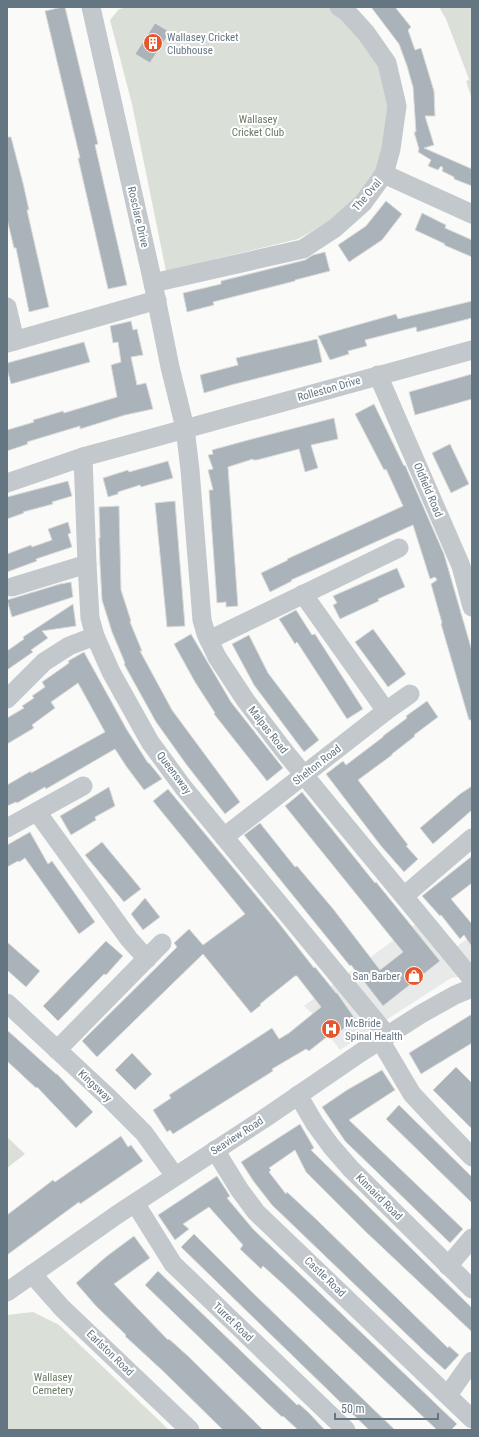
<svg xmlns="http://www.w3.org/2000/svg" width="479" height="1437" viewBox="0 0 479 1437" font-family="'Roboto Condensed',sans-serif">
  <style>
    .built { fill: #e8e9e9 }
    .green { fill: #dadfd7 }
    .building { fill: #aab3b9; stroke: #dcdcda }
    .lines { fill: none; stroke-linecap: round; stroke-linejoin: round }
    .minor { stroke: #c3c8cc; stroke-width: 19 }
    .labels { text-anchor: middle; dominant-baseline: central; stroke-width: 4; stroke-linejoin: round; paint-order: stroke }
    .poi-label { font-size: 11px; fill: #657683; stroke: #fff; text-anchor: start }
    .park-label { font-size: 11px; fill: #687a64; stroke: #fff }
    .street-label { font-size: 11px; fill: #657683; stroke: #fff }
  </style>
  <rect width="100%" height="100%" fill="#fafaf8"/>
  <polygon class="built" points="417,923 443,957 472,935 472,975 451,978 340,1050 312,1013 304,1006"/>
  <g class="green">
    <polygon points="129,7 330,7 336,10 382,66 390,104 380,165 368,187 332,220 298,239 166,271 132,104 110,20 119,9"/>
    <polygon points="439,7 470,7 472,10 472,99 466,81 469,80 466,71 446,19"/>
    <polygon points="7,1137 25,1154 7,1168"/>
    <polygon points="33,1312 59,1325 169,1430 7,1430 7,1315"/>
  </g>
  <g class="building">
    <polygon points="62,7 65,7 91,115 98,144 95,145 127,285 108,289 78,158 80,158 45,11"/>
    <polygon points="371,7 395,7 411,27 408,30 415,50 421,48 434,91 435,116 425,116 434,145 424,148 472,169 472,186 454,179 454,177 442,171 443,168 441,166 438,170 428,166 431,160 418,152 419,149 414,132 416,132 413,87 407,66 399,44"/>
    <polygon points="155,23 170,32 150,63 135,54"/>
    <polygon points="7,137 11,137 23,183 29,210 27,210 49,307 29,312 16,248 14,248 7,219"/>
    <polygon points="386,201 402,214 382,240 349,262 338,245 366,226"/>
    <polygon points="422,213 446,225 445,228 472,240 472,257 444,245 445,244 415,230"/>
    <polygon points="325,252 330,271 295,280 295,281 213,302 214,305 187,312 183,293 221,284 221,281 305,260 313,255"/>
    <polygon points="472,301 472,318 417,332 416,327 365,340 367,346 348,351 349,354 330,360 318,336 396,314 398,319"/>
    <polygon points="131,321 133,330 137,329 143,355 131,357 137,385 146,383 153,409 125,415 80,429 80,426 27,442 28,444 7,451 7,430 34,422 33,420 63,411 64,413 117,397 111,365 121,362 118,342 113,343 110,326"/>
    <polygon points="317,339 322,362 231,385 204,393 200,375 238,365 236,358"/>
    <polygon points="84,342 90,362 11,384 7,369 7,363"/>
    <polygon points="472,374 472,399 415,415 409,392"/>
    <polygon points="374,404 404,466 405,465 444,554 472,651 472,720 469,720 441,624 442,623 431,584 437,580 435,577 430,579 413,525 307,573 291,580 292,581 270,592 261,573 288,560 287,559 403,506 386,469 384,470 355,414"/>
    <polygon points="334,418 338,439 311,445 318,468 305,472 299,449 257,460 253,460 253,459 228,467 238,606 226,607 226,602 217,603 209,490 213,490 208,470 213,469 208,455 213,454 212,450 252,439"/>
    <polygon points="450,444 469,484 451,493 432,453"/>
    <polygon points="168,461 173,478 141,487 140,485 118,492 118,494 108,497 103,478 128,470 129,472"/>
    <polygon points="68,481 72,496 52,502 53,504 23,512 24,513 7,519 7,497"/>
    <polygon points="175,501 185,626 167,627 155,503"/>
    <polygon points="119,506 121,590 131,621 130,622 142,651 140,651 172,710 240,802 225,814 186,764 156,722 124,664 125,663 112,632 102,600 100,565 99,538 100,538 99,507"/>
    <polygon points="68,522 71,533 68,534 72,547 36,559 37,561 7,572 7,554 31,545 32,547 52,540 48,529"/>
    <polygon points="397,568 405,587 378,599 379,601 340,619 333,605 337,603 333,596"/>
    <polygon points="71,582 73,597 12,617 7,600 60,584"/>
    <polygon points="73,604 76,626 42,631 48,638 31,650 33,652 7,670 7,651 24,639 23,637"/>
    <polygon points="296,610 312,635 315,634 363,709 347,719 297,642 295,644 279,619"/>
    <polygon points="373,629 406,674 388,687 355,642"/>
    <polygon points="191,634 231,702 283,768 267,781 214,714 215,713 195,682 174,644"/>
    <polygon points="249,635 268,673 319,740 304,752 254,685 232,644"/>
    <polygon points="84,652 127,730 148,763 149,763 162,779 144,790 126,766 115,749 46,789 45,787 17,803 16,802 7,806 7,785 31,771 31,773 105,732 78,683 51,702 55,708 32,725 34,728 7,744 7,718 24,708 22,706 34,698 32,696 45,687 42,682 69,663 68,661"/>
    <polygon points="427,701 438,717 414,735 415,736 392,754 392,755 358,780 408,845 406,846 418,859 404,872 381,846 326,774 343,761 346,765 383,737 383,736 407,718 406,716"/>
    <polygon points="472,786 472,810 433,844 420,828 460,794"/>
    <polygon points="109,787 115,806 95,817 96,820 71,835 60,816"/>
    <polygon points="168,789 278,922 314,968 315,967 336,993 337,993 356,1020 330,1038 328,1036 309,1051 306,1049 272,1069 273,1071 173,1134 170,1130 167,1132 153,1110 171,1098 169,1095 272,1028 279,1039 289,1033 321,1007 297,976 295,976 260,1004 261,1005 251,1013 203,954 97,1057 82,1041 177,947 174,943 189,929 203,945 245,914 153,801"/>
    <polygon points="302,792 375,883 376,882 440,961 383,1006 351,965 350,966 244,835 260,823 295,867 297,866 334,910 380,970 403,952 285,806"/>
    <polygon points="30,832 48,864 52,861 95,922 79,934 25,858 19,862 18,861 7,867 7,845"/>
    <polygon points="102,842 141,889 124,902 85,855"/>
    <polygon points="472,856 472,883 451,899 472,924 472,947 464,935 460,939 441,915 440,916 422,896"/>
    <polygon points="145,898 160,917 143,930 131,914"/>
    <polygon points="106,941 123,956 106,975 104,974 58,1021 43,1006"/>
    <polygon points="7,942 40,971 26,987 7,970"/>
    <polygon points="472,1014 472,1043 421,1074 409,1053"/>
    <polygon points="7,1030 56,1074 57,1074 93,1112 76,1128 37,1087 36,1088 7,1061"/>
    <polygon points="132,1053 152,1074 135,1090 115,1070"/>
    <polygon points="456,1067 472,1083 472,1129 433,1090"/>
    <polygon points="382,1070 395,1090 349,1120 463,1229 450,1243 345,1141 322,1107 347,1090"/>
    <polygon points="399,1105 472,1177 472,1203 386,1119"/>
    <polygon points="300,1124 314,1148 311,1150 472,1308 472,1332 366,1232 306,1172 295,1150 269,1168 271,1170 269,1172 286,1194 287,1192 317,1220 448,1348 449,1346 459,1355 445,1370 424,1351 272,1205 254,1182 241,1162"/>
    <polygon points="121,1136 128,1147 131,1145 143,1161 80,1204 79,1202 7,1255 7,1215 53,1180 55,1182"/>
    <polygon points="217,1176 230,1196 227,1198 253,1229 457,1424 451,1430 437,1430 284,1285 263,1266 261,1269 240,1249 243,1245 209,1207 183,1224 189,1229 175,1240 158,1215"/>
    <polygon points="194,1234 252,1292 395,1430 369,1430 261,1325 181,1247"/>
    <polygon points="134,1236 150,1258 114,1284 168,1340 169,1339 189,1357 263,1430 223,1430 164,1372 125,1336 126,1335 96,1306 76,1283 107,1256"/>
    <polygon points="158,1271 297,1405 299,1404 308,1412 325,1430 298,1430 283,1416 282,1417 264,1400 145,1285"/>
  </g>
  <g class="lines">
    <g class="minor">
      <polyline points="91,7 153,283 170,367 185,428 190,470 202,620 206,634 217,657 246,701 285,752 472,979"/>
      <polyline points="384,174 472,214"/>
      <polyline points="153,283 303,249 335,228 363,203 384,174 391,149 397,106 387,63 366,33 346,11 339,7"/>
      <polyline points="7,307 15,341"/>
      <polyline points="7,343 157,300"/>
      <polyline points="378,375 461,566 472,607"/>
      <polyline points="83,457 87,564 90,618 95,636 111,672 150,742 183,787 387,1035"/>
      <polyline points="7,483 83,457 127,445 472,350"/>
      <polyline points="12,587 87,564"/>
      <polyline points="303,594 386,711"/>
      <polyline points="209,640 399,548"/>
      <polyline points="7,699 44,662 69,646 95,636"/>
      <polyline points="37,812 129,939 147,959"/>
      <polyline points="7,828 83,786"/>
      <polyline points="224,837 386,711 410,694"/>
      <polyline points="404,896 472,838"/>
      <polyline points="7,1003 110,1099 144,1133 175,1176"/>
      <polyline points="380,1040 412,1094 440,1124 472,1157"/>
      <polyline points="57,1050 162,943"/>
      <polyline points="298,1095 315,1124 331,1146 351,1169 472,1289"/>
      <polyline points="215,1150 239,1189 256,1212 472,1419"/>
      <polyline points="135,1203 173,1264 346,1430"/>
      <polyline points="448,1266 472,1238"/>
      <polyline points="32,1274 62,1308 190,1430"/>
      <polyline points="7,1292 118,1214 268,1116 360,1053 421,1014 455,995 472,988"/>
      <polyline points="448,1395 472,1361"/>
    </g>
  </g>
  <defs>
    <symbol id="building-disc" viewBox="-11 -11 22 22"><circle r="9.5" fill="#e4572e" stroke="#fff"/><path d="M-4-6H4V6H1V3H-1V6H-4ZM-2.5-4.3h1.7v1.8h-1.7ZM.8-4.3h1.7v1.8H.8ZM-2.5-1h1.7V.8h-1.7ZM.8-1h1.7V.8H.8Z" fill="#fff"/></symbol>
    <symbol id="shop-disc" viewBox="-11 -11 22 22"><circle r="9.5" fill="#e4572e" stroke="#fff"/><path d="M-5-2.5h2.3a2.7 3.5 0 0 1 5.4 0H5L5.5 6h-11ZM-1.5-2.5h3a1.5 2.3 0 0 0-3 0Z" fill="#fff"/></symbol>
    <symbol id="hospital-disc" viewBox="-11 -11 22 22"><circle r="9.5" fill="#e4572e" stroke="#fff"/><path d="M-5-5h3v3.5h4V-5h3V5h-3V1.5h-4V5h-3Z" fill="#fff"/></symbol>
  </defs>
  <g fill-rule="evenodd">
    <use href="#building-disc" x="142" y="32" width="22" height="22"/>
    <use href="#shop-disc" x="403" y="965" width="22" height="22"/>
    <use href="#hospital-disc" x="320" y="1018" width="22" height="22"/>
  </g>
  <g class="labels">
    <g class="poi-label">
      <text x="167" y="37">Wallasey Cricket<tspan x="167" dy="13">Clubhouse</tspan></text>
      <text x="400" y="976" text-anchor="end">San Barber</text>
      <text x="345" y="1023">McBride<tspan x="345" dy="13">Spinal Health</tspan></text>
    </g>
    <g class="park-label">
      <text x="258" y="119">Wallasey<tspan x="258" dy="13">Cricket Club</tspan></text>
      <text x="53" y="1377">Wallasey<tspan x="53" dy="13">Cemetery</tspan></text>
    </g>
    <g class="street-label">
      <text transform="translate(367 195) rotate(-50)">The Oval</text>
      <text transform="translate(138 217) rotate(77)">Rosclare Drive</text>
      <text transform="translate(329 389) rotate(-16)">Rolleston Drive</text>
      <text transform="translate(428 490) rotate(67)">Oldfield Road</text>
      <text transform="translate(268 730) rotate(52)">Malpas Road</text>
      <text transform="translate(317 765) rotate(-38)">Shelton Road</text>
      <text transform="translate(174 773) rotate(53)">Queensway</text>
      <text transform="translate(95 1086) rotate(43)">Kingsway</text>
      <text transform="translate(237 1136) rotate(-33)">Seaview Road</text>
      <text transform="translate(379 1197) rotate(45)">Kinnaird Road</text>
      <text transform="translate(325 1277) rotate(44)">Castle Road</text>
      <text transform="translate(233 1322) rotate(44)">Turret Road</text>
      <text transform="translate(110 1353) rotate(44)">Earlston Road</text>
    </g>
  </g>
  <rect width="479" height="1437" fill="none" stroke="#657683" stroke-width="16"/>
  <path d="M335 1413v6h103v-6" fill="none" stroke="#657683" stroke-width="2"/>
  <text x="341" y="1413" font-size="12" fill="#657683" stroke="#ffffff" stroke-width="3" paint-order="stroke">50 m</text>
</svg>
